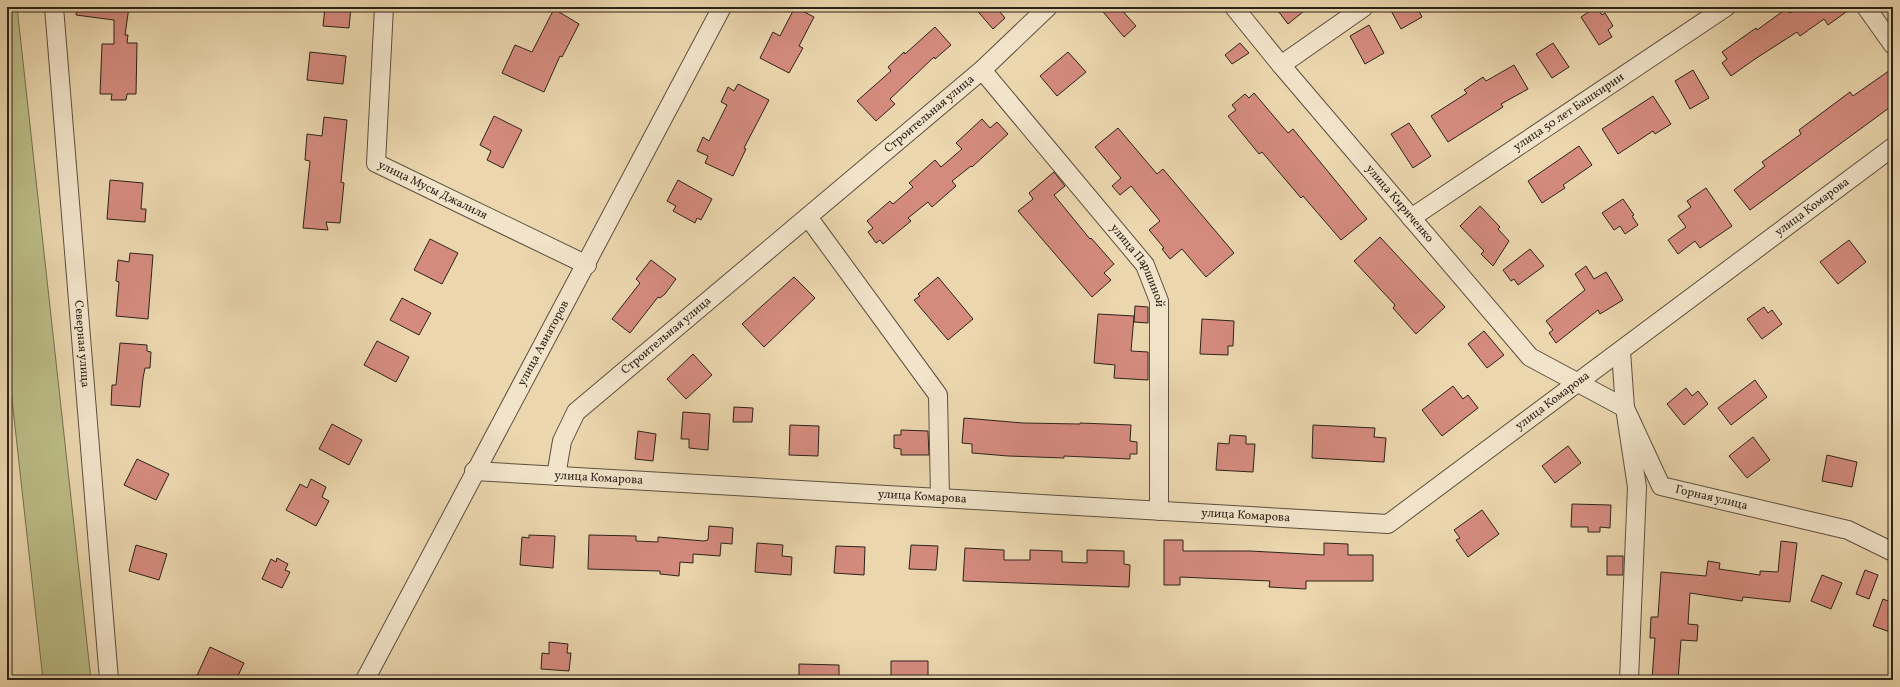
<svg xmlns="http://www.w3.org/2000/svg" width="1900" height="687" viewBox="0 0 1900 687" font-family="Vollkorn,serif">
  <style>
    .green { fill: #bcbd88; stroke: #747051 }
    .building { fill: #d48b7e; stroke: #2c231a }
    .lines { fill: none; stroke-linecap: round; stroke-linejoin: round }
    .minor-casing { stroke: #5c503f; stroke-width: 20 }
    .minor { stroke: #f2e4ca; stroke-width: 18 }
    .labels { text-anchor: middle; dominant-baseline: central; stroke-width: 3; stroke-linejoin: round; paint-order: stroke }
    .street-label { font-size: 12px; fill: #2c231a; stroke: #f2e4ca }
  </style>
  <rect width="100%" height="100%" fill="#ebd6ae"/>
  <filter id="stains"><feTurbulence type="fractalNoise" baseFrequency=".005" numOctaves="4"/><feColorMatrix values="0 0 0 0 .2 0 0 0 0 .09 0 0 0 0 .02 0 0 0 .5 -.17"/></filter>
  <radialGradient id="worn" r=".72"><stop offset=".6" stop-color="#630" stop-opacity="0"/><stop offset="1" stop-color="#630" stop-opacity=".3"/></radialGradient>
  <polygon class="green" points="7,7 17,7 91,680 43,680 7,354"/>
  <g class="building">
    <polygon points="77,7 129,7 125,35 128,35 127,43 137,43 136,94 127,94 126,100 111,100 112,94 100,94 102,44 114,44 114,20 76,15"/>
    <polygon points="325,7 351,7 349,28 323,26"/>
    <polygon points="795,7 814,17 799,46 803,48 789,73 760,58 773,32 780,36"/>
    <polygon points="974,7 996,7 1005,18 993,29"/>
    <polygon points="1099,7 1119,7 1136,26 1124,37"/>
    <polygon points="1275,7 1309,7 1288,24"/>
    <polygon points="1389,7 1417,7 1422,17 1401,29"/>
    <polygon points="1596,7 1602,15 1605,13 1613,26 1608,30 1612,37 1599,45 1581,17"/>
    <polygon points="1798,7 1853,7 1828,25 1824,19 1800,36 1797,32 1755,59 1731,76 1722,63 1727,59 1722,52 1756,28 1757,30 1786,9 1790,13"/>
    <polygon points="554,9 579,24 562,57 560,56 544,92 502,73 515,45 532,52"/>
    <polygon points="1369,25 1384,53 1365,64 1350,36"/>
    <polygon points="935,27 951,45 935,59 934,57 890,99 895,104 876,121 857,101 891,71 888,67 904,52 905,54"/>
    <polygon points="1240,43 1249,53 1232,64 1225,55"/>
    <polygon points="1553,43 1569,67 1552,78 1536,54"/>
    <polygon points="310,52 346,56 343,84 307,80"/>
    <polygon points="1068,52 1086,72 1057,96 1040,76"/>
    <polygon points="1514,65 1528,89 1501,104 1503,107 1448,142 1431,116 1467,93 1464,90 1483,77 1486,81"/>
    <polygon points="1893,68 1893,105 1750,210 1734,190 1765,166 1762,162 1801,134 1799,130 1850,92 1853,96"/>
    <polygon points="1693,70 1709,98 1690,109 1675,81"/>
    <polygon points="738,84 769,100 744,148 746,149 733,176 705,163 708,156 697,151 703,137 709,141 727,105 721,102 728,87 734,91"/>
    <polygon points="1254,93 1288,133 1293,129 1367,219 1341,240 1303,196 1301,198 1262,152 1259,154 1228,116 1236,110 1232,105 1245,94 1249,98"/>
    <polygon points="1653,96 1671,124 1655,134 1653,131 1618,154 1602,129"/>
    <polygon points="494,116 522,130 503,168 487,160 491,151 480,145"/>
    <polygon points="324,117 347,120 341,182 344,183 340,223 326,222 328,230 303,228 310,161 305,160 307,134 322,136"/>
    <polygon points="982,119 990,128 997,122 1008,134 972,167 971,166 952,181 956,186 932,207 928,202 908,218 911,221 883,244 880,240 876,243 868,232 873,228 867,221 890,201 893,204 913,187 909,183 935,160 941,167 962,149 956,143"/>
    <polygon points="1409,123 1431,156 1413,168 1391,134"/>
    <polygon points="1118,128 1157,174 1163,169 1234,253 1206,277 1182,249 1170,259 1162,249 1164,248 1149,230 1160,221 1131,186 1120,195 1112,186 1121,178 1095,147"/>
    <polygon points="1579,146 1592,165 1563,185 1565,188 1542,203 1528,181"/>
    <polygon points="1054,172 1065,186 1054,195 1090,239 1091,238 1114,264 1104,273 1111,280 1092,297 1018,211 1033,199 1029,193"/>
    <polygon points="110,180 143,183 141,209 146,209 145,222 107,219"/>
    <polygon points="678,180 712,199 701,220 697,218 695,223 673,211 676,206 667,201"/>
    <polygon points="1706,188 1732,226 1700,248 1695,241 1678,254 1668,240 1686,227 1678,216 1691,207 1687,201"/>
    <polygon points="1623,199 1634,215 1632,216 1638,225 1625,234 1620,226 1614,230 1602,213"/>
    <polygon points="1480,206 1500,227 1498,229 1509,241 1493,266 1481,254 1484,251 1460,226"/>
    <polygon points="1380,237 1445,307 1416,334 1393,308 1395,305 1354,261"/>
    <polygon points="430,239 458,253 442,284 414,270"/>
    <polygon points="1849,240 1866,262 1838,284 1820,262"/>
    <polygon points="1530,249 1544,266 1518,285 1514,279 1511,281 1503,270"/>
    <polygon points="130,253 153,255 148,319 116,316 119,282 116,281 118,260 129,262"/>
    <polygon points="651,260 676,279 665,294 660,298 658,297 630,333 612,319 640,283 636,279"/>
    <polygon points="1586,266 1594,279 1606,272 1623,300 1600,314 1598,310 1556,343 1549,333 1553,330 1546,321 1585,290 1575,274"/>
    <polygon points="794,277 815,298 764,347 742,324"/>
    <polygon points="938,277 973,319 948,340 914,300 920,296 918,294"/>
    <polygon points="402,298 431,313 419,335 390,320"/>
    <polygon points="1135,306 1148,307 1148,323 1134,322"/>
    <polygon points="1764,307 1768,313 1772,310 1782,324 1762,339 1747,319"/>
    <polygon points="1098,314 1134,316 1131,351 1148,352 1148,380 1114,378 1115,365 1094,363"/>
    <polygon points="1202,319 1234,321 1233,346 1228,346 1228,355 1200,354"/>
    <polygon points="1484,331 1504,355 1487,368 1468,344"/>
    <polygon points="377,341 409,357 396,382 364,365"/>
    <polygon points="120,343 147,345 147,351 151,352 150,368 145,368 143,378 140,407 111,405 112,385 116,385"/>
    <polygon points="693,354 712,375 686,399 667,379"/>
    <polygon points="1755,380 1767,397 1731,425 1718,408"/>
    <polygon points="1453,386 1463,399 1468,395 1478,408 1442,436 1422,410"/>
    <polygon points="1686,388 1692,396 1698,391 1708,404 1684,425 1667,404"/>
    <polygon points="734,407 753,408 752,422 733,422"/>
    <polygon points="683,412 710,414 708,450 689,448 689,439 681,439"/>
    <polygon points="964,418 1023,423 1080,424 1080,423 1131,425 1130,441 1137,442 1137,454 1130,454 1130,459 1064,456 1064,458 1008,456 972,453 972,444 962,443"/>
    <polygon points="332,424 362,440 349,465 319,449"/>
    <polygon points="790,425 819,426 818,456 789,455"/>
    <polygon points="1313,425 1375,428 1374,437 1386,438 1384,462 1312,458"/>
    <polygon points="901,430 928,431 929,455 901,455 901,449 894,448 894,435 901,435"/>
    <polygon points="638,431 656,434 653,461 635,459"/>
    <polygon points="1230,435 1246,436 1246,444 1255,444 1253,472 1216,470 1218,443 1229,444"/>
    <polygon points="1753,437 1770,460 1747,478 1729,456"/>
    <polygon points="1568,446 1581,463 1555,483 1542,466"/>
    <polygon points="1827,455 1857,462 1852,487 1822,481"/>
    <polygon points="137,459 169,474 156,500 124,485"/>
    <polygon points="311,479 326,487 322,497 329,501 316,526 286,510 300,484 307,488"/>
    <polygon points="1572,504 1611,505 1610,528 1600,527 1600,532 1588,532 1588,527 1571,527"/>
    <polygon points="1482,510 1499,534 1468,557 1456,540 1460,538 1454,530"/>
    <polygon points="709,526 733,528 732,544 721,543 720,556 693,554 693,563 680,562 679,576 660,574 660,571 588,569 589,535 636,536 636,541 658,542 658,537 704,541 708,540"/>
    <polygon points="529,535 555,536 553,568 520,565 522,537 529,538"/>
    <polygon points="1164,540 1183,540 1183,551 1250,551 1324,555 1324,543 1348,544 1348,555 1373,555 1373,581 1306,581 1306,589 1269,587 1270,581 1180,577 1180,585 1164,585"/>
    <polygon points="1781,541 1797,543 1790,602 1743,597 1742,601 1690,593 1688,624 1698,625 1697,641 1681,640 1678,680 1652,680 1655,638 1650,638 1651,617 1658,617 1661,572 1706,576 1708,561 1720,563 1719,569 1760,575 1760,571 1778,572"/>
    <polygon points="757,543 783,545 782,556 792,557 791,575 755,572"/>
    <polygon points="136,545 167,554 159,580 129,571"/>
    <polygon points="911,545 938,546 936,570 909,569"/>
    <polygon points="836,546 865,547 864,575 834,573"/>
    <polygon points="965,548 1004,550 1004,560 1030,560 1030,550 1062,551 1062,562 1087,563 1087,550 1124,551 1124,564 1130,565 1129,587 963,581"/>
    <rect x="1607" y="556" width="16" height="19"/>
    <polygon points="277,558 288,564 285,570 290,572 282,588 262,579 271,559 276,562"/>
    <polygon points="1865,570 1878,575 1869,599 1856,594"/>
    <polygon points="1822,575 1842,583 1831,609 1811,601"/>
    <polygon points="1883,599 1893,603 1893,633 1873,626"/>
    <polygon points="549,642 568,644 567,653 571,653 569,671 541,669 542,653 549,654"/>
    <polygon points="210,647 244,663 236,680 195,680"/>
    <polygon points="891,661 928,661 928,676 920,676 920,680 891,680"/>
    <polygon points="799,664 839,665 839,680 799,680"/>
  </g>
  <g class="lines">
    <defs>
      <g id="minor">
        <path id="s1" d="M54 7 109 680"/>
        <path id="s2" d="M384 7 376 163 587 265"/>
        <path id="s3" d="M1234 7 1281 65 1530 357 1625 408 1661 486 1848 530 1893 552"/>
        <polyline points="1866,7 1893,45"/>
        <polyline points="1281,65 1364,7"/>
        <path id="s4" d="M982 70 1145 265 1159 301V511"/>
        <polyline points="808,217 938,395 940,498"/>
        <path id="s5" d="M1411 218 1726 7"/>
        <polyline points="1621,351 1625,408 1637,487 1629,680"/>
        <path id="s6" d="M474 471 1388 524 1893 147"/>
        <path id="s7" d="M556 476 562 441 576 412 982 70 1048 7"/>
        <path id="s8" d="M365 680C483 455 604 232 722 7"/>
      </g>
    </defs>
    <use href="#minor" class="minor-casing"/>
    <use href="#minor" class="minor"/>
  </g>
  <g class="labels">
    <g class="street-label">
      <text stroke="none"><textPath href="#s5" startOffset="190">улица 50 лет Башкирии</textPath></text>
      <text stroke="none"><textPath href="#s7" startOffset="530">Строительная улица</textPath></text>
      <text stroke="none"><textPath href="#s2" startOffset="219">улица Мусы Джалиля</textPath></text>
      <text stroke="none"><textPath href="#s3" startOffset="257">улица Кириченко</textPath></text>
      <text stroke="none"><textPath href="#s6" startOffset="1445">улица Комарова</textPath></text>
      <text stroke="none"><textPath href="#s4" startOffset="251">улица Паршиной</textPath></text>
      <text stroke="none"><textPath href="#s7" startOffset="186">Строительная улица</textPath></text>
      <text stroke="none"><textPath href="#s1" startOffset="338">Северная улица</textPath></text>
      <text stroke="none"><textPath href="#s8" startOffset="381">улица Авиаторов</textPath></text>
      <text stroke="none"><textPath href="#s6" startOffset="1121">улица Комарова</textPath></text>
      <text stroke="none"><textPath href="#s6" startOffset="125">улица Комарова</textPath></text>
      <text stroke="none"><textPath href="#s6" startOffset="449">улица Комарова</textPath></text>
      <text stroke="none"><textPath href="#s3" startOffset="704">Горная улица</textPath></text>
      <text stroke="none"><textPath href="#s6" startOffset="773">улица Комарова</textPath></text>
    </g>
  </g>
  <rect width="1900" height="687" fill="none" stroke="#ebd6ae" stroke-width="24"/>
  <rect x="8" y="8" width="1884" height="671" fill="none" stroke="#2c231a" stroke-width="2"/>
  <rect x="12" y="12" width="1876" height="663" fill="none" stroke="#2c231a"/>
  <rect width="100%" height="100%" filter="url(#stains)"/>
  <rect width="100%" height="100%" fill="url(#worn)"/>
</svg>
